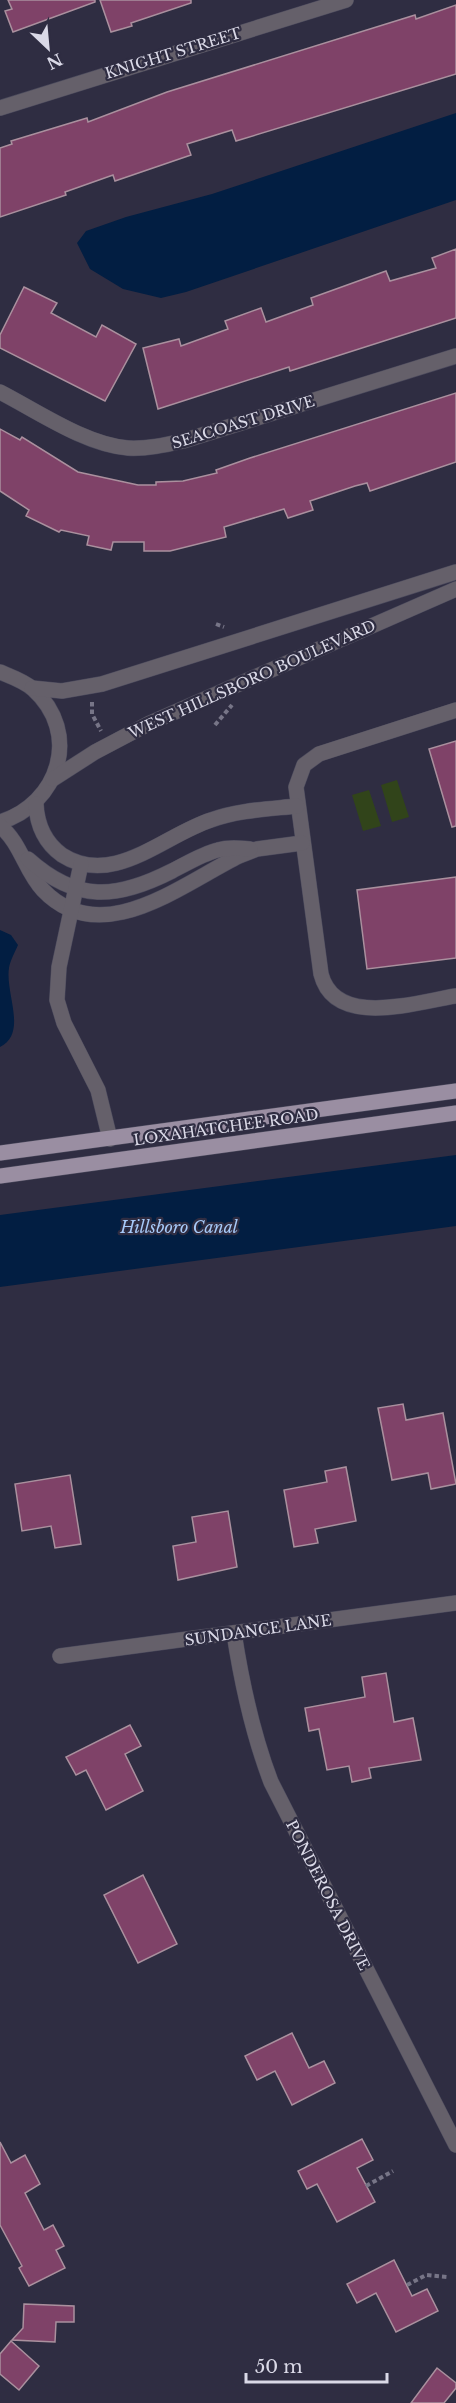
<svg xmlns="http://www.w3.org/2000/svg" width="456" height="2403" viewBox="0 0 456 2403" font-family="'Libre Baskerville',serif">
  <style>
    .green { fill: #31441a }
    .water { fill: #021e42 }
    .building { fill: #7f4268; stroke: #aa909e; stroke-width: 1.5 }
    .lines { fill: none; stroke-linecap: round; stroke-linejoin: round }
    .minor-casing { stroke: #4a495c; stroke-width: 16 }
    .major-casing { stroke: #4a495c; stroke-width: 16 }
    .path { stroke: #777587; stroke-width: 4; stroke-dasharray: 4.5 3; stroke-linecap: butt }
    .minor { stroke: #65606a; stroke-width: 15 }
    .major { stroke: #9a8ea2; stroke-width: 15 }
    .labels { text-anchor: middle; dominant-baseline: central; stroke-width: 4.5; stroke-linejoin: round; paint-order: stroke }
    .street-label { font-size: 15px; fill: #dad9e7; stroke: #2f2d42 }
    .water-label { font-size: 16px; font-style: italic; fill: #a7caf9; stroke: #2f2d42 }
  </style>
  <rect width="100%" height="100%" fill="#2f2d42"/>
  <g class="green">
    <polygon points="397,780 409,817 392,822 381,785"/>
    <polygon points="369,790 381,826 363,831 352,795"/>
  </g>
  <g class="water">
    <polygon points="456,113 456,200 186,292 161,298 123,289 90,269 77,243 86,231 126,217 212,194"/>
    <path d="M0 930 11 935 18 945C15 952 10 961 9 968 5 994 28 1033 0 1047Z"/>
    <polygon points="456,1155 456,1226 0,1287 0,1215"/>
  </g>
  <g class="building">
    <polygon points="8,0 95,0 95,2 13,32 5,11 12,9"/>
    <polygon points="100,0 191,0 191,3 131,23 132,26 111,32"/>
    <polygon points="456,5 456,74 236,141 232,130 187,144 191,155 115,181 113,175 65,192 66,195 0,217 0,148 12,144 11,141 87,118 88,122 167,92 415,15 416,19"/>
    <polygon points="456,249 456,318 290,371 289,367 158,409 143,348 179,339 181,346 228,329 225,321 261,308 266,322 313,305 311,298 386,271 390,281 436,268 432,258"/>
    <polygon points="24,287 57,303 51,313 96,337 102,325 136,344 105,401 0,348 0,335"/>
    <polygon points="456,393 456,462 370,491 367,483 355,486 310,501 313,510 288,518 284,509 224,527 226,537 170,551 144,551 144,542 113,542 111,550 87,545 89,536 61,530 59,532 26,516 29,510 0,491 0,429 20,440 22,437 78,472 138,485 156,485 156,482 183,481 217,473 216,470 250,458"/>
    <polygon points="456,741 456,826 452,827 429,749"/>
    <polygon points="456,877 456,958 367,969 357,890"/>
    <polygon points="403,1404 406,1420 443,1413 456,1484 431,1489 428,1473 392,1480 378,1408"/>
    <polygon points="346,1467 356,1521 315,1529 318,1543 294,1547 284,1490 327,1482 325,1471"/>
    <polygon points="70,1475 81,1544 55,1548 51,1526 22,1531 15,1484"/>
    <polygon points="228,1511 237,1567 178,1580 173,1546 196,1542 192,1517"/>
    <polygon points="386,1673 394,1722 413,1718 421,1760 369,1768 371,1778 352,1782 349,1766 327,1770 319,1729 309,1731 305,1708 365,1697 362,1677"/>
    <polygon points="130,1725 141,1746 125,1754 143,1791 106,1810 86,1770 76,1775 66,1757"/>
    <polygon points="143,1875 177,1944 138,1963 104,1895"/>
    <polygon points="292,2033 309,2068 324,2061 335,2083 292,2105 275,2071 257,2080 245,2056"/>
    <polygon points="362,2139 373,2160 357,2168 375,2202 337,2222 317,2184 307,2189 298,2171"/>
    <polygon points="0,2142 11,2163 25,2155 40,2184 25,2193 44,2230 53,2225 64,2246 56,2250 65,2268 29,2286 19,2268 22,2266 0,2225"/>
    <polygon points="394,2260 412,2296 427,2289 438,2311 396,2332 376,2293 357,2303 347,2284"/>
    <polygon points="24,2304 74,2306 74,2322 56,2322 55,2342 12,2340 23,2328"/>
    <polygon points="11,2341 39,2366 19,2390 0,2374 0,2354"/>
    <polygon points="437,2368 456,2383 456,2388 444,2403 411,2403"/>
  </g>
  <g class="lines">
    <defs>
      <g id="minor">
        <polyline points="0,108 346,0"/>
        <path d="M0 392C37 411 86 445 128 448 147 449 165 445 183 441L456 356"/>
        <path d="M0 672C12 677 24 681 33 689 82 733 59 804 0 822"/>
        <polyline points="32,688 62,691 102,684 456,572"/>
        <path d="M456 710 319 754 304 765 296 787 321 974C335 1029 416 1002 456 996"/>
        <polyline points="53,779 95,752 150,723 456,589"/>
        <path d="M36 804C37 825 44 842 62 855 113 888 164 835 211 820 238 810 269 809 297 806"/>
        <path d="M0 826C21 843 25 871 43 890 101 951 182 884 239 856L257 849 302 843"/>
        <path d="M28 859C77 903 117 899 172 871 186 864 202 854 218 850 228 847 239 848 250 849"/>
        <polyline points="81,864 59,967 57,1000 64,1023 98,1090 110,1139"/>
        <path d="M234 1633C242 1685 252 1732 271 1782L456 2145"/>
        <polyline points="60,1656 456,1603"/>
      </g>
      <g id="major">
        <polyline points="0,1153 456,1091"/>
        <polyline points="0,1176 456,1113"/>
      </g>
    </defs>
    <use href="#minor" class="minor-casing"/>
    <use href="#major" class="major-casing"/>
    <g class="path">
      <polyline points="216,624 224,627"/>
      <polyline points="92,702 92,714 101,731"/>
      <polyline points="215,725 232,705"/>
      <polyline points="366,2186 393,2171"/>
      <polyline points="407,2285 426,2275 447,2277"/>
    </g>
    <use href="#minor" class="minor"/>
    <use href="#major" class="major"/>
  </g>
  <g class="labels">
    <g class="street-label">
      <text transform="translate(173 53) rotate(-17)">KNIGHT STREET</text>
      <text transform="translate(243 422) rotate(-17)">SEACOAST DRIVE</text>
      <text transform="translate(252 679) rotate(-24)">WEST HILLSBORO BOULEVARD</text>
      <text transform="translate(226 1127) rotate(-8)">LOXAHATCHEE ROAD</text>
      <text transform="translate(258 1630) rotate(-8)">SUNDANCE LANE</text>
      <text transform="translate(328 1895) rotate(63)">PONDEROSA DRIVE</text>
    </g>
    <g class="water-label">
      <text x="179" y="1227">Hillsboro Canal</text>
    </g>
  </g>
  <g transform="translate(48 48) rotate(154)" stroke="#2f2d42" stroke-width="4.5" paint-order="stroke">
  <path d="M0-4.5L10 22L0 15L-10 22Z" fill="#dad9e7"/>
  <text y="-9" font-size="16" font-weight="bold" text-anchor="middle" fill="#dad9e7">N</text>
  </g>
  <path d="M246 2373v9h141v-9" fill="none" stroke="#dad9e7" stroke-width="3"/>
  <text x="255" y="2373" font-size="18" fill="#dad9e7" stroke="#2f2d42" stroke-width="4.5" paint-order="stroke">50 m</text>
</svg>
